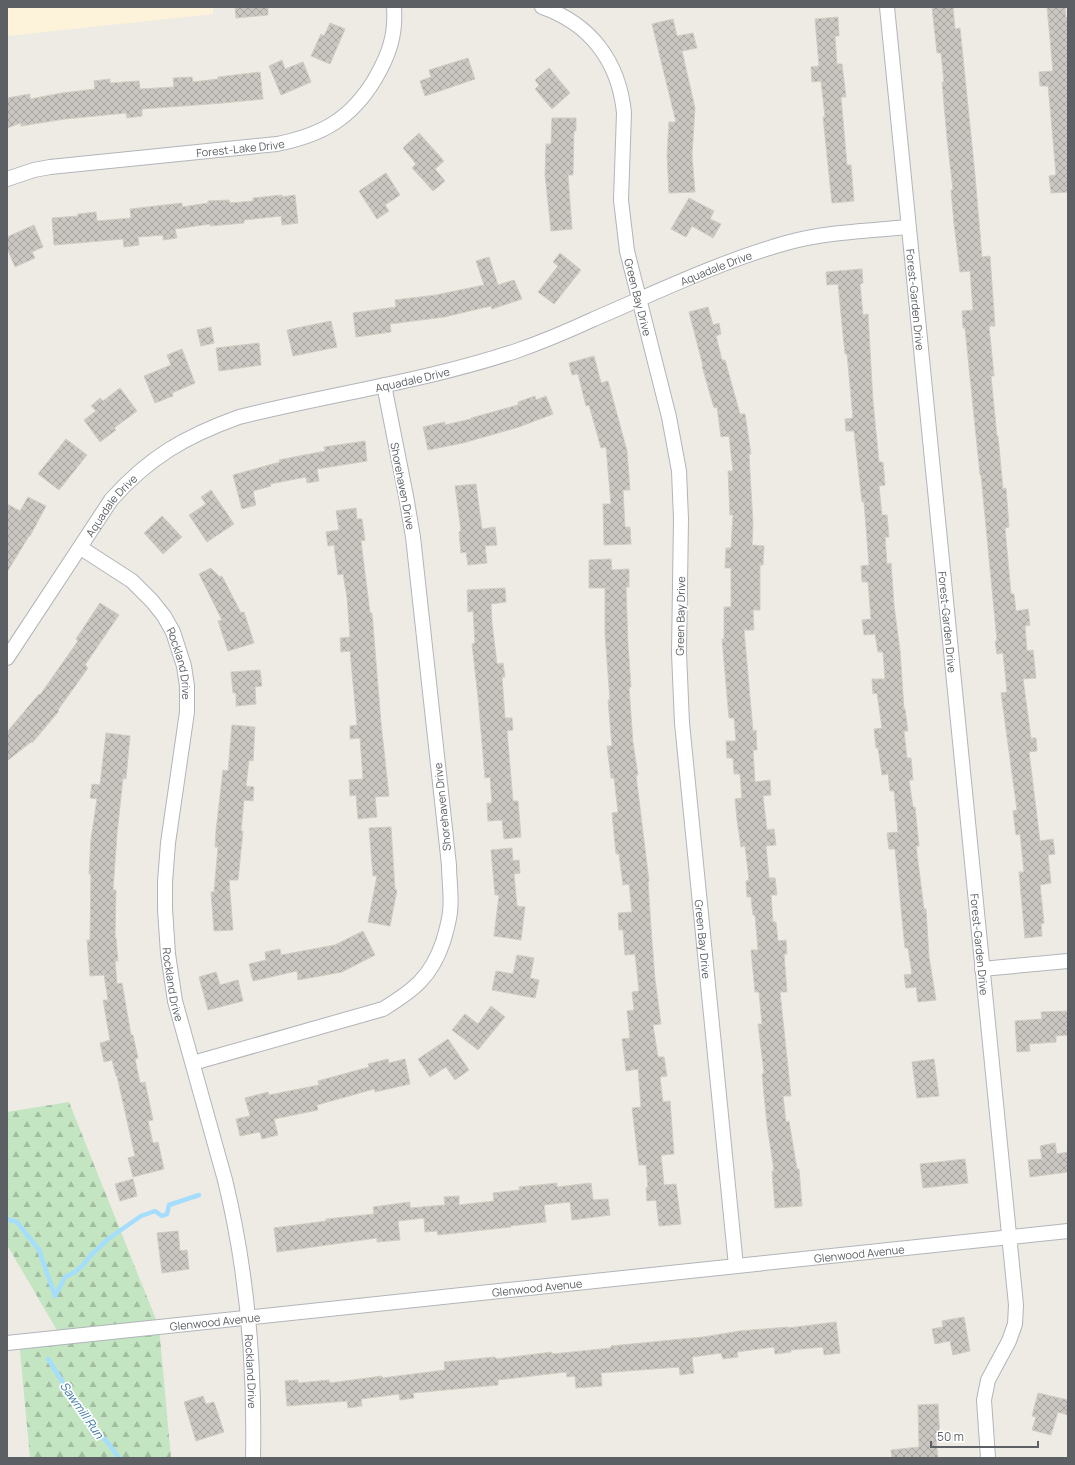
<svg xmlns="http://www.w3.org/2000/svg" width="1075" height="1465" viewBox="0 0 1075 1465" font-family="Manrope,sans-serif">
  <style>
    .commercial { fill: #fdf2da }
    .forest { fill: url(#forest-firs) }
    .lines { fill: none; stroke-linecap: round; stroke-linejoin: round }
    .stream { stroke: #a5ddfd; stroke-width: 4.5 }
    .building { fill: url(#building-cross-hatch); stroke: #d3ccc2 }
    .minor-casing { stroke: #b1b5b9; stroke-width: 16 }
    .minor { stroke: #fff; stroke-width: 14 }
    .labels { text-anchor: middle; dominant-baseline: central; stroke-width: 3.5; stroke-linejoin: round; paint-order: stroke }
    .street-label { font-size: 11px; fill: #5c6064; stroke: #fff }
    .water-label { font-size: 12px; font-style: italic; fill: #3f79a7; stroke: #fff }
  </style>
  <defs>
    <pattern id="forest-firs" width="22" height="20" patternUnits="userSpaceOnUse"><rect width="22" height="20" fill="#c3e5c1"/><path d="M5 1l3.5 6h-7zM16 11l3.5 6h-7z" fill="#a2bda0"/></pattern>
    <pattern id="building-cross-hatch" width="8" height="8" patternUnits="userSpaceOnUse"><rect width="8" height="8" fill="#cac6c1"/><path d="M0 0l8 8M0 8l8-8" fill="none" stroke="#a7a4a0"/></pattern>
  </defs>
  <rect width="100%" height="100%" fill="#eeebe4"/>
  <polygon class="commercial" points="7,7 213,7 213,14 7,36"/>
  <polygon class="forest" points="69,1102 159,1327 171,1458 30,1458 19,1341 61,1337 7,1245 7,1112"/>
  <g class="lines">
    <g class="stream">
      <polyline points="7,1219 17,1222 39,1250 55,1296"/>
      <polyline points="55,1296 65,1277 75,1272 83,1265 90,1256 108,1239 141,1216 155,1211 162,1216 167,1214 169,1205 199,1195"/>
      <polyline points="48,1359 89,1423 108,1443 119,1458"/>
    </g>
  </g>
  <g class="building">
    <polygon points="235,7 268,7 268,15 236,18"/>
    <polygon points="932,7 953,7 955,29 960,28 975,175 982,257 990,256 995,326 989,326 994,376 991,376 997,437 998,436 1003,489 1006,488 1009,527 1005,528 1011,594 1014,594 1016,611 1028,609 1030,625 1025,626 1027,651 1033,650 1036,678 1023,679 1031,738 1036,738 1037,751 1029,752 1040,841 1053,839 1055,854 1048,855 1051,883 1040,885 1044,923 1041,924 1042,936 1025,938 1019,872 1024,872 1020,834 1016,835 1013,811 1017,810 1001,693 1007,692 1003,653 997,654 995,641 997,641 981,475 980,475 965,328 963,328 962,311 973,310 970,271 960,272 954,224 951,190 953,190 947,138 942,82 944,82 941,53 937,53"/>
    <polygon points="1047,7 1065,7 1066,18 1068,18 1068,192 1051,193 1049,176 1056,175 1051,117 1048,86 1040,86 1039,72 1053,71"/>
    <polygon points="838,17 839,36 835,36 837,64 842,64 846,97 841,97 847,165 851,165 854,201 832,203 823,117 825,117 821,81 812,82 811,67 819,66 815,19"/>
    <polygon points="673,19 677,36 693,33 697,48 682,51 695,108 692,155 695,192 669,193 667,155 669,122 676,122 652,24"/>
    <polygon points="330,23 345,29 330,64 311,56 321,34 324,36"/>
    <polygon points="468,58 475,79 425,96 420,81 431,77 429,70"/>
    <polygon points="282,60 285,69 303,62 311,82 281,95 269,66"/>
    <polygon points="549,68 570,93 552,109 535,89 539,85 535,80"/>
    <polygon points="260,72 263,99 223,103 142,109 142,116 127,118 126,113 65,119 21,126 21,123 7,128 7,98 30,94 30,99 62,93 95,89 94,81 110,79 110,83 139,81 140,89 174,87 173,78 192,77 193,82 218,79 218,77"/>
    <polygon points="552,118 576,118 576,131 574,131 573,175 568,175 572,229 551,231 545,175 546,144 551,144"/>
    <polygon points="419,133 444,161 435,169 445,181 433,191 412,168 416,164 403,148"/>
    <polygon points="386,173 400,195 385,205 389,211 377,219 359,191"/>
    <polygon points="282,195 282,197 295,195 298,223 282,225 281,216 244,220 244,223 210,226 210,224 175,229 177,238 163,240 163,235 138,237 139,245 124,247 123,239 54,245 52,218 78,216 78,214 96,212 97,221 131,218 130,209 182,203 182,207 208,203 208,201 229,200 230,203 253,201 253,198"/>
    <polygon points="689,198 714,211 710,219 721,224 713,238 692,226 686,237 671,229"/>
    <polygon points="34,225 43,247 32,252 35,258 15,267 7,248 7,237"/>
    <polygon points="560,253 581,270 554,304 538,292 558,266 553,262"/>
    <polygon points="489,257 498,285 514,280 522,299 492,309 491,306 444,317 390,324 391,332 356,337 353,313 396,307 395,300 436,295 484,285 476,261"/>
    <polygon points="862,269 863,283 860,284 863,315 868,314 873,402 879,462 883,462 885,485 879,486 882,515 887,515 889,537 885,537 887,564 891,563 894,605 900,651 904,709 905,709 908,731 904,731 907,758 911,758 913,780 909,780 913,807 915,807 919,846 916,846 924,909 926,909 929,957 936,1000 918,1002 916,987 906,988 904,975 912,974 908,948 905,948 895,849 889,849 887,833 898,832 894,791 890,791 888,774 882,775 878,748 876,748 874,729 882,728 877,693 873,694 872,679 885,679 883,652 878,652 875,634 864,635 862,620 871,619 868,582 862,582 861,566 869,565 864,502 862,502 854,431 846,431 845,419 853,418 847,354 845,354 838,284 827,285 826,272"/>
    <polygon points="708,307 713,325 719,323 721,334 716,336 722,360 725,360 740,414 745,414 751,454 749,454 753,524 752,545 764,546 763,565 760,565 760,610 753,610 754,630 744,630 753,731 756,730 757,750 753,750 755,782 770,780 771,795 763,796 767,830 774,829 776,845 766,846 769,878 775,878 777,895 771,895 773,922 776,922 778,941 786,940 787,954 784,954 787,992 780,992 791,1096 783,1096 786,1122 789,1121 797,1169 799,1169 802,1206 775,1208 772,1171 774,1171 767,1125 762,1074 764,1073 758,1024 762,1024 759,992 755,992 751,950 758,950 755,915 753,915 751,897 747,897 746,881 749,880 745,846 741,847 737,820 735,799 742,798 740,774 734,774 733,758 727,758 726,741 736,741 734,718 729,718 722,639 724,639 724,607 731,607 731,568 725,568 726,548 731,548 733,515 730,515 728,471 733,471 729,436 721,437 717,407 714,408 702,366 703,366 689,312"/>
    <polygon points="331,321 337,347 293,356 287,330"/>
    <polygon points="211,327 214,343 201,346 197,330"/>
    <polygon points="259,343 261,365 219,371 216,348"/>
    <polygon points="182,349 195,383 172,393 173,396 155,403 144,376 171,365 167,355"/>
    <polygon points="594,356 601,383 608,381 627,451 630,490 623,490 625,527 630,527 631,544 604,545 603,504 611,504 606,447 601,448 589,405 586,406 578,374 572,375 569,363"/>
    <polygon points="120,388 137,411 114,428 116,430 100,442 84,420 96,411 91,406 100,398 103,401"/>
    <polygon points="535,396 536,400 546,396 553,414 519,427 463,443 428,450 423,427 445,422 445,425 471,419 471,418 518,405 518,402"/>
    <polygon points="66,439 87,455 59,490 38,474"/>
    <polygon points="365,441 367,461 317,469 319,481 307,483 306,477 270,484 271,486 253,491 256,505 242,509 233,475 280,462 279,460 325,451 324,447"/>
    <polygon points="476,484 482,529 495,527 497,545 485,546 487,563 468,565 466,552 461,553 459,532 461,531 455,486"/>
    <polygon points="211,490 234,524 207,542 189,515 206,504 201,497"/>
    <polygon points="28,497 46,506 30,536 29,536 7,572 7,504 20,511"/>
    <polygon points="356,508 357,519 362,519 365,540 361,541 370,613 372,613 381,723 389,796 375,797 377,817 358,819 356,795 350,796 349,780 363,779 360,738 350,739 350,726 357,725 350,651 341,652 340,638 350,637 347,597 343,574 338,575 334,545 328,546 326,532 339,530 336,511"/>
    <polygon points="162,516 182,537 163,554 144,533"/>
    <polygon points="611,559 612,570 629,569 629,587 626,587 628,645 631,687 629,687 633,743 638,775 636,775 649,881 648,882 651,928 655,979 661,1024 653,1025 658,1057 664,1057 667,1076 660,1077 663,1102 670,1101 674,1154 661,1155 664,1185 676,1184 681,1224 659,1226 656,1200 647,1201 646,1188 648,1187 646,1165 639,1165 632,1108 641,1107 638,1069 626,1071 622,1039 630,1038 627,1011 634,1010 632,992 639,991 635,954 625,955 623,930 619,930 618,913 632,912 629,884 623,885 619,854 616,854 612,813 618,812 614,778 611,778 607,746 612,746 608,700 610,700 605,634 605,588 589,588 589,560"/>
    <polygon points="211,568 220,577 222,576 241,613 244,612 254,643 228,651 218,621 222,620 199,574"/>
    <polygon points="505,588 506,602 491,604 492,623 497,664 503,663 505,677 502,677 505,718 512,718 513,730 507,731 513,801 518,801 521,837 504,839 502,820 488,821 487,803 492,803 490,777 485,778 478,697 472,644 475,643 473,611 468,612 467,590"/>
    <polygon points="100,603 119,615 85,665 88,668 58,710 59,711 32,743 31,742 7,761 7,732 39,694 40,695 78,641 76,639"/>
    <polygon points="260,670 262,686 255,687 256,704 236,706 236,693 233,693 231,672"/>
    <polygon points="232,725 255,727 253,761 249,760 246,786 254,787 253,801 244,800 241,831 243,831 238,880 229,880 233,930 214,931 211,892 214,892 218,847 215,847 216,831 223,770 228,771"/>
    <polygon points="106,733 130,736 126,779 123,778 117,834 113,890 116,890 115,938 116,938 118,961 115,961 117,984 122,983 131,1035 133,1035 138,1058 135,1059 140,1083 145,1082 153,1120 148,1121 153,1143 158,1142 164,1169 133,1177 128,1158 135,1156 117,1076 116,1076 112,1060 104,1062 100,1043 110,1040 103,1000 108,1000 104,975 90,976 87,940 90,940 91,874 89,874 91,839 97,799 90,798 92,784 100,785"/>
    <polygon points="391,827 395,889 397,890 390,926 368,922 377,876 373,876 369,828"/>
    <polygon points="512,848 513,861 519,860 520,873 514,874 517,906 525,907 521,940 494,936 499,895 495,895 491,850"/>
    <polygon points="363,931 375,955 342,972 298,980 297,971 253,981 249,964 266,960 265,952 280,949 281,955 335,945"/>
    <polygon points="517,955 534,958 530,978 539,980 535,998 492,990 496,971 513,974"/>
    <polygon points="216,972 220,985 238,980 243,1001 208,1010 199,977"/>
    <polygon points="491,1006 505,1017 478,1050 452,1030 465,1014 478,1024"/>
    <polygon points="1068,1011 1068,1035 1056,1036 1056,1042 1029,1044 1030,1051 1017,1052 1015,1021 1042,1019 1041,1012"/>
    <polygon points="448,1039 469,1070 455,1080 446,1067 430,1077 418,1059"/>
    <polygon points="388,1059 389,1063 405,1059 410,1084 375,1092 374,1089 317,1105 318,1110 274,1119 278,1135 262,1139 260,1132 240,1136 236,1119 250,1116 245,1098 268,1092 269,1095 319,1085 318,1081 369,1067 368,1064"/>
    <polygon points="934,1059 939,1096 917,1098 912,1062"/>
    <polygon points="1055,1143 1057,1154 1068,1152 1068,1172 1030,1177 1028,1160 1042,1159 1040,1146"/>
    <polygon points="965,1159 968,1183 923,1188 920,1164"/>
    <polygon points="133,1179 137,1196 120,1201 115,1184"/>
    <polygon points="557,1183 557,1187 591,1183 593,1200 608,1199 610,1215 572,1220 570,1202 544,1205 546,1222 510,1226 511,1227 438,1235 437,1231 425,1232 424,1218 398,1221 400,1240 377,1242 377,1238 277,1252 274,1228 326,1221 326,1219 374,1214 373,1207 410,1202 410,1208 445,1205 444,1197 459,1196 459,1205 494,1201 493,1193 520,1190 519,1187"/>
    <polygon points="178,1231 180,1251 187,1250 189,1269 162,1273 157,1233"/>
    <polygon points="964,1317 970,1351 953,1355 950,1341 935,1344 932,1329 943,1327 942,1321"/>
    <polygon points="836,1322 840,1353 824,1355 823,1347 791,1350 791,1352 775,1354 774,1347 737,1352 738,1357 723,1359 721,1353 692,1357 694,1373 680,1375 679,1367 601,1373 602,1386 576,1388 575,1376 567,1377 566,1372 498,1380 498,1385 413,1393 414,1398 400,1400 399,1394 361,1399 362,1406 348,1408 347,1401 287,1406 285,1381 298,1380 298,1383 329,1380 330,1383 382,1376 382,1378 445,1370 444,1362 495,1357 496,1359 552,1352 552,1354 611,1348 611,1346 703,1337 740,1331 788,1327 788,1328"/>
    <polygon points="1038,1393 1068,1400 1068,1415 1058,1412 1051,1435 1032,1430 1036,1417 1032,1416"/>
    <polygon points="203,1396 206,1404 214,1402 224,1432 196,1441 184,1402"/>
    <polygon points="938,1404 940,1441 936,1441 938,1458 892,1458 891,1450 919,1447 918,1405"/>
  </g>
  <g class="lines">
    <defs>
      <g id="minor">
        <path id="s1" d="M542 7C591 24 619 62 624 113L621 200 627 251 669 417 679 471 681 519 679 653 682 723 736 1266"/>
        <path id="s2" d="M887 7 1016 1305 1015 1324 1009 1341 988 1380 984 1400 988 1458"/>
        <path id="s3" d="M7 179 34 170 50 167 277 144C322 135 351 119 375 79 389 55 396 35 394 7"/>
        <path id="s4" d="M81 548 132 581 152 601 164 616 173 632 184 666 187 686V712L168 843 165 882V909L168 954 175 1001 225 1180C247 1270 255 1365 253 1458"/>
        <path id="s5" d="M7 658 111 500C149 457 186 436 239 417 331 394 426 381 516 351 542 342 568 331 594 319 657 292 719 262 786 243 825 232 867 231 908 227"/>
        <polyline points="982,969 1068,961"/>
        <path d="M193 1063 383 1009C414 990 431 977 443 942 446 932 449 922 450 912 452 897 449 880 449 865L413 537 406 496 384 385"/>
        <path id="s6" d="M7 1343 1068 1231"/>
      </g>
    </defs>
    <use href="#minor" class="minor-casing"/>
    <use href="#minor" class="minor"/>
  </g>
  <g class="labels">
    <g class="street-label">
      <text stroke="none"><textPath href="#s3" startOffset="236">Forest-Lake Drive</textPath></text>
      <text stroke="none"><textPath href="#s5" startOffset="845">Aquadale Drive</textPath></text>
      <text stroke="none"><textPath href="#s1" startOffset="328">Green Bay Drive</textPath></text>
      <text stroke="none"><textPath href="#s2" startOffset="294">Forest-Garden Drive</textPath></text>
      <text stroke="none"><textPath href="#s5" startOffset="521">Aquadale Drive</textPath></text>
      <text transform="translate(403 486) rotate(79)">Shorehaven Drive</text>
      <text stroke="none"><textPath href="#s5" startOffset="185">Aquadale Drive</textPath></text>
      <text transform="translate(680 616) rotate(-89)">Green Bay Drive</text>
      <text stroke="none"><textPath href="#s2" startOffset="618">Forest-Garden Drive</textPath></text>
      <text stroke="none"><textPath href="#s4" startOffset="159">Rockland Drive</textPath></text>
      <text transform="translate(442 807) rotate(-96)">Shorehaven Drive</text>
      <text stroke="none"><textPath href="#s1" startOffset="976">Green Bay Drive</textPath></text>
      <text stroke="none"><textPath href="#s2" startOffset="942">Forest-Garden Drive</textPath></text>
      <text stroke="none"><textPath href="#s4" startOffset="483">Rockland Drive</textPath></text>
      <text stroke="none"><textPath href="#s6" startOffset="857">Glenwood Avenue</textPath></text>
      <text stroke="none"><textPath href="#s6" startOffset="533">Glenwood Avenue</textPath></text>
      <text stroke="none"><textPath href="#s6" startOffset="209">Glenwood Avenue</textPath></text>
      <text stroke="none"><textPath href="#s4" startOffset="879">Rockland Drive</textPath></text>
    </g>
    <g class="water-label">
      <text transform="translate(82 1410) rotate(55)">Sawmill Run</text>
    </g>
  </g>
  <rect width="1075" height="1465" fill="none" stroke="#5c6064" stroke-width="16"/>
  <path d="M931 1441v6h107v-6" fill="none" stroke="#5c6064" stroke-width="2"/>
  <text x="937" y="1441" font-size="12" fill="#5c6064" stroke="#ffffff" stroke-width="3" paint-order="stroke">50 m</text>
</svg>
